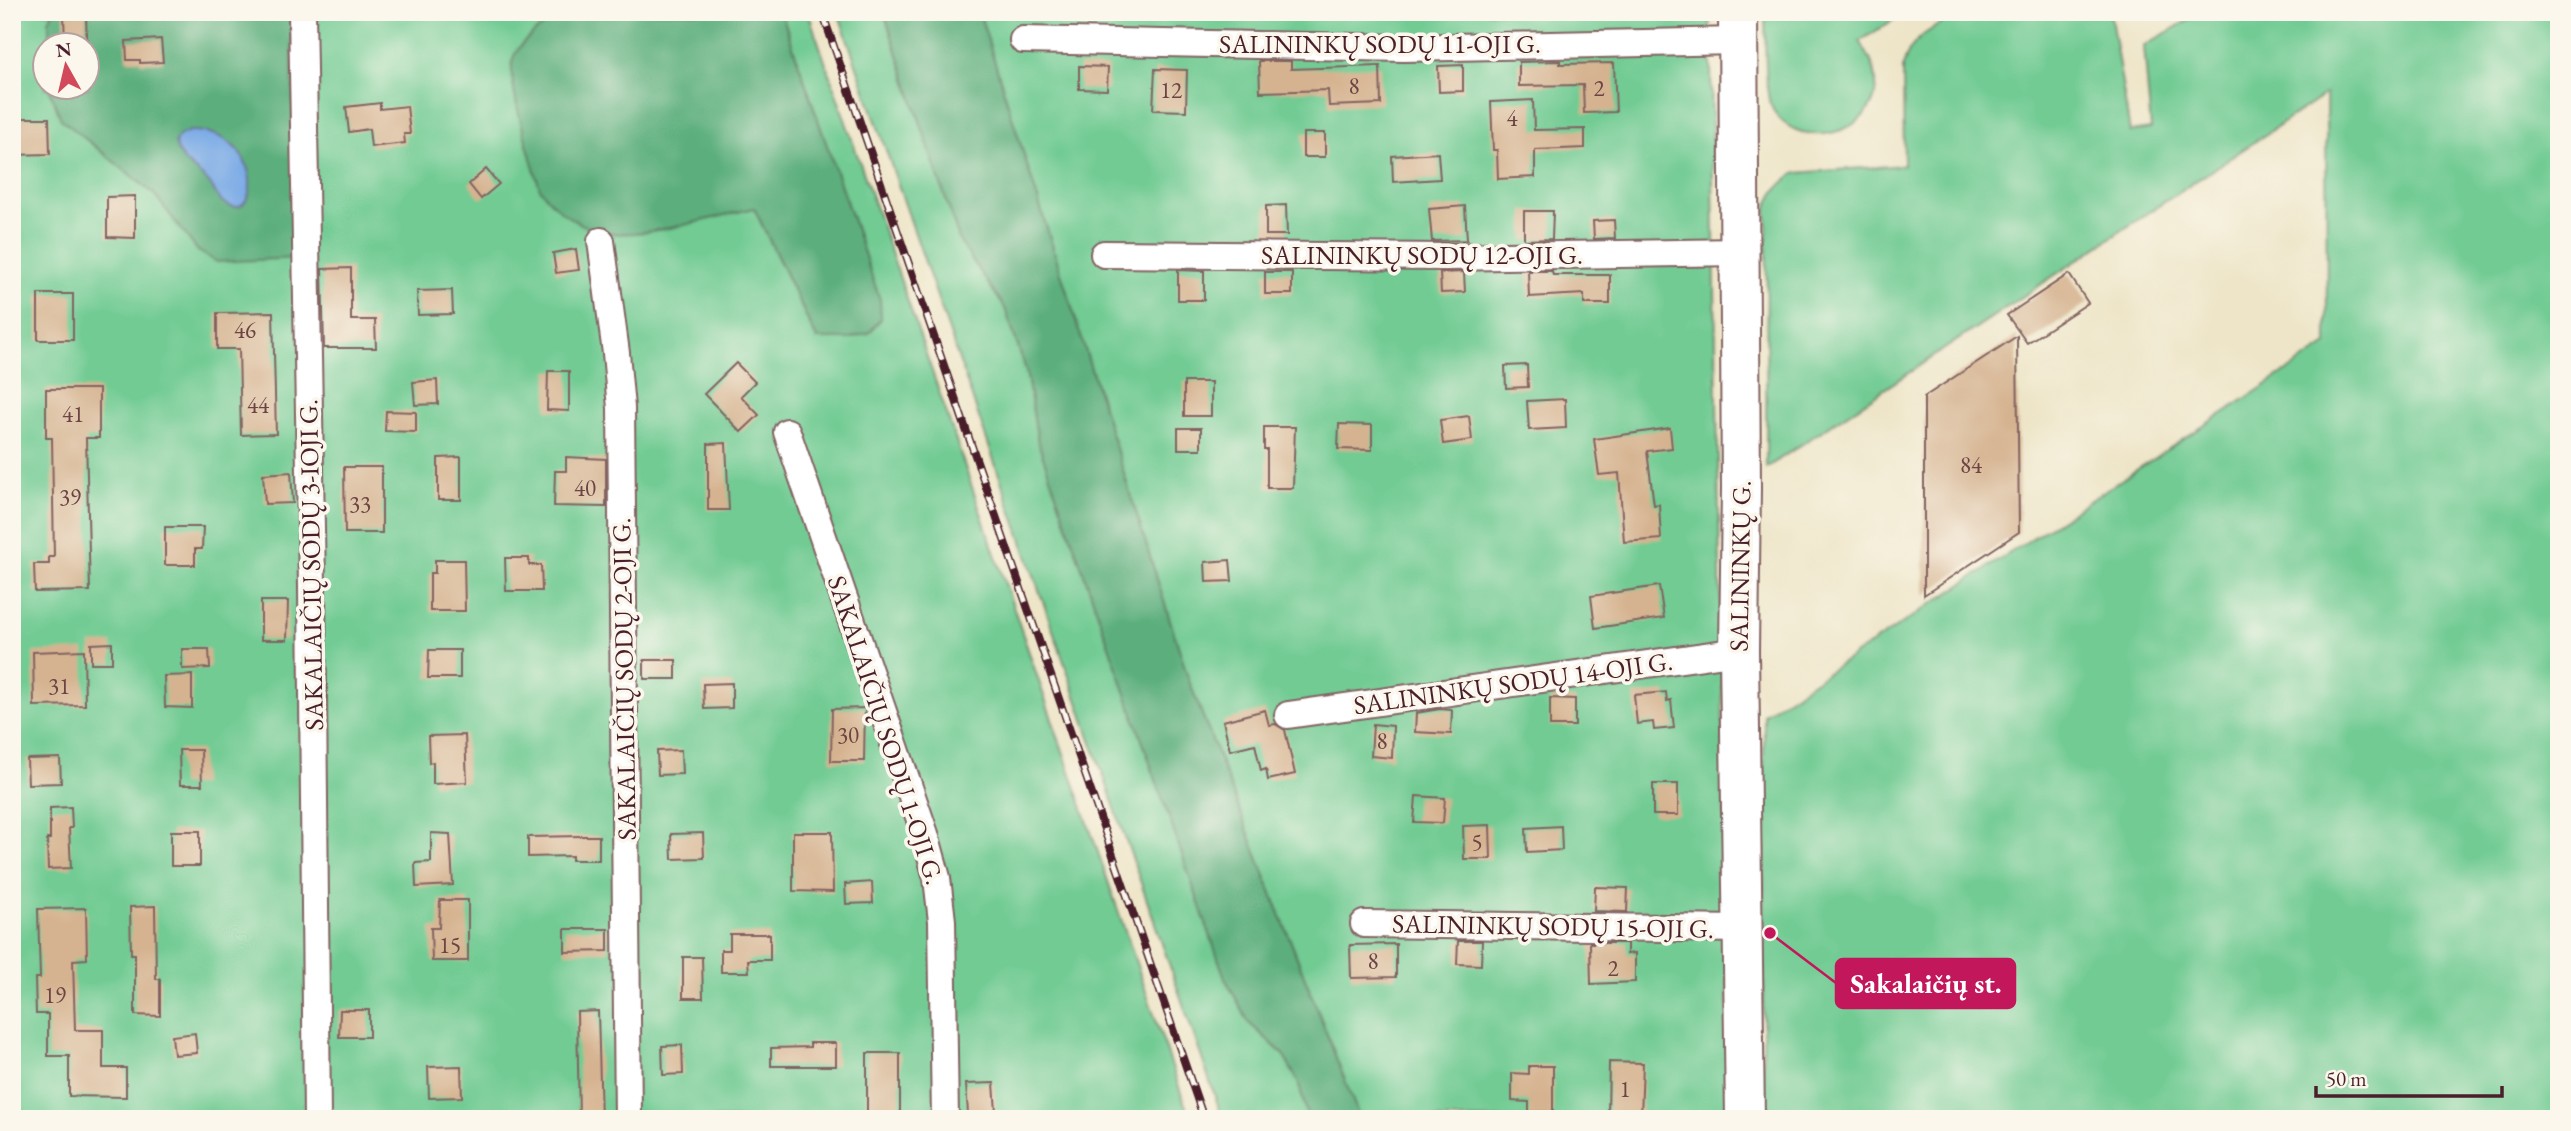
<svg xmlns="http://www.w3.org/2000/svg" width="2571" height="1131" viewBox="0 0 2571 1131" font-family="'EB Garamond',serif">
  <style>
    .green { fill: #71cb93; stroke: #5e755f; stroke-width: 2 }
    .forest { fill: #5caf7d; stroke: #536754; stroke-width: 2 }
    .water { fill: #7cabe6; stroke: #636588; stroke-width: 2 }
    .building { fill: #d5b390 }
    .lines { fill: none; stroke-linecap: round; stroke-linejoin: round }
    .minor-casing { stroke: #836462; stroke-width: 30 }
    .secondary-casing { stroke: #836462; stroke-width: 42 }
    .minor { stroke: #fff; stroke-width: 26 }
    .secondary { stroke: #fff; stroke-width: 38 }
    .rail-casing { stroke: #4a1f2b; stroke-width: 8 }
    .rail { stroke: #fbf7ec; stroke-width: 5; stroke-dasharray: 16; stroke-linecap: butt }
    .labels { text-anchor: middle; dominant-baseline: central; stroke-width: 7; stroke-linejoin: round; paint-order: stroke }
    .number-label { font-size: 23px; fill: #6d4444 }
    .street-label { font-size: 26px; fill: #4a1f2b; stroke: #fbf7ec }
    .leader { fill: none; stroke: #c2185b; stroke-width: 2.5 }
    .callout-dot { fill: #c2185b; stroke: #fbf7ec; stroke-width: 2.5 }
    .callout { fill: #c2185b; stroke: #c2185b; stroke-width: 2.5 }
    .callout-label { font-size: 28px; text-anchor: middle; font-weight: bold; fill: #fff }
  </style>
  <rect width="100%" height="100%" fill="#fbf7ec"/>
  <filter id="ink" filterUnits="userSpaceOnUse"><feTurbulence type="fractalNoise" baseFrequency=".0143" numOctaves="2"/><feDisplacementMap in="SourceGraphic" scale="14" xChannelSelector="R" yChannelSelector="G"/><feConvolveMatrix kernelMatrix="1 2 1 2 8 2 1 2 1" color-interpolation-filters="sRGB"/></filter>
  <filter id="wash" filterUnits="userSpaceOnUse"><feTurbulence type="fractalNoise" baseFrequency=".00686" numOctaves="4" result="noise"/><feDisplacementMap in="SourceGraphic" scale="28" xChannelSelector="R" yChannelSelector="G"/><feGaussianBlur stdDeviation="1.57" result="paint"/><feColorMatrix in="noise" values="0 0 0 0 0 0 0 0 0 0 0 0 0 0 0 0 0 1.4 0 .05"/><feComposite in="paint" operator="in"/></filter>
  <g filter="url(#wash)">
    <rect width="100%" height="100%" fill="#eee5c8"/>
    <g class="green">
      <polygon points="12,12 53,12 49,21 49,45 46,46 46,88 49,88 61,119 154,194 198,251 291,12 557,12 558,15 523,43 611,233 648,231 754,208 817,339 880,300 781,12 808,12 1190,1119 12,1119"/>
      <polygon points="838,12 884,12 960,242 1005,308 1026,370 1038,442 1249,1023 1282,1053 1298,1081 1308,1119 1223,1119"/>
      <polygon points="979,12 1710,12 1730,1119 1360,1119 1189,681"/>
      <path d="M1765 12H1906L1860 41C1867 54 1875 65 1876 80 1880 137 1790 156 1770 103 1764 87 1766 32 1765 12Z"/>
      <path d="M1962 12H2110L2130 132 2151 129 2144 46 2202 12H2559V1119H1763L1764 714 2327 345 2326 94 1766 468 1767 207C1774 191 1781 182 1796 173L1904 165 1903 67C1909 37 1937 26 1962 12Z"/>
    </g>
    <g class="forest">
      <polygon points="53,12 291,12 297,258 217,262 198,251 154,194 61,119 49,88 88,88 88,46 49,45 49,21"/>
      <path d="M557 12H781L880 300 881 319 869 333 847 339H817L754 208C716 217 648 237 611 233 582 230 557 212 540 189 533 162 504 78 514 56 522 39 543 27 557 15Z"/>
      <polygon points="884,12 979,12 1189,681 1360,1119 1308,1119 1298,1081 1282,1053 1249,1023 1225,978 1038,442 1026,370 1005,308 960,242"/>
    </g>
    <path class="water" d="M190 131C266 130 261 227 224 203 216 198 214 188 208 182 194 167 179 163 175 142L180 135Z"/>
    <g id="blocks">
      <g class="building">
        <polygon points="64,14 86,14 87,46 65,46"/>
        <polygon points="161,39 163,62 140,63 140,60 127,60 126,41"/>
        <polygon points="1259,61 1291,61 1291,69 1380,66 1381,104 1329,106 1328,90 1260,92"/>
        <polygon points="1560,61 1560,64 1614,63 1616,112 1584,113 1583,85 1519,86 1519,62"/>
        <polygon points="1463,65 1463,91 1439,92 1438,66"/>
        <polygon points="1079,66 1108,67 1107,90 1079,89"/>
        <polygon points="1155,69 1187,70 1186,111 1153,110"/>
        <polygon points="1533,100 1534,130 1585,129 1585,148 1535,150 1535,177 1498,179 1497,150 1493,150 1491,102"/>
        <polygon points="380,103 380,109 407,106 410,134 404,134 405,143 371,147 369,129 349,132 346,107"/>
        <polygon points="12,118 49,118 50,154 12,155"/>
        <rect x="1303" y="133" width="22" height="24"/>
        <polygon points="1438,153 1440,179 1393,182 1392,156"/>
        <polygon points="486,169 499,184 481,199 469,184"/>
        <polygon points="135,196 135,238 107,237 107,197"/>
        <polygon points="1286,205 1287,235 1266,235 1266,206"/>
        <polygon points="1465,206 1467,240 1432,241 1429,209"/>
        <polygon points="1524,211 1553,211 1552,239 1524,240"/>
        <polygon points="1614,220 1615,238 1594,239 1593,221"/>
        <polygon points="576,249 579,270 556,273 553,253"/>
        <polygon points="351,268 351,320 375,320 376,348 324,348 322,269"/>
        <polygon points="1178,270 1204,271 1204,300 1178,300"/>
        <polygon points="1528,271 1552,271 1553,275 1610,275 1610,304 1584,304 1584,294 1529,297"/>
        <rect x="1265" y="272" width="27" height="22"/>
        <polygon points="1464,272 1465,292 1441,293 1440,273"/>
        <polygon points="2069,274 2088,303 2027,343 2007,315"/>
        <polygon points="452,290 453,314 418,315 417,291"/>
        <rect x="38" y="294" width="35" height="46"/>
        <polygon points="273,312 276,434 241,435 239,349 217,349 217,313"/>
        <polygon points="2017,336 2019,532 1924,595 1924,397"/>
        <polygon points="736,363 755,382 741,396 759,415 741,432 704,394"/>
        <polygon points="1527,365 1528,387 1506,388 1505,366"/>
        <polygon points="548,371 569,371 569,411 547,410"/>
        <polygon points="437,380 438,404 415,405 413,382"/>
        <rect x="1184" y="382" width="27" height="34"/>
        <polygon points="46,389 99,389 99,438 86,438 90,591 35,592 34,564 49,564 49,557 54,557 52,438 46,438"/>
        <polygon points="1565,399 1566,428 1529,430 1527,401"/>
        <polygon points="386,411 416,412 416,432 385,431"/>
        <polygon points="1469,416 1472,440 1443,444 1440,420"/>
        <polygon points="1339,424 1372,425 1372,450 1338,449"/>
        <polygon points="1264,427 1295,427 1293,488 1267,488 1267,449 1264,449"/>
        <rect x="1178" y="428" width="23" height="21"/>
        <polygon points="1670,428 1672,448 1647,451 1654,505 1659,504 1661,539 1624,542 1619,473 1599,475 1594,439"/>
        <polygon points="726,443 729,510 708,510 708,444"/>
        <polygon points="461,457 461,500 438,500 438,458"/>
        <polygon points="566,457 606,459 606,507 554,506 555,471 566,471"/>
        <polygon points="344,467 382,467 382,533 345,533"/>
        <polygon points="291,472 293,503 265,504 263,474"/>
        <polygon points="165,527 203,527 202,549 195,549 195,565 165,565"/>
        <polygon points="505,558 529,558 529,565 541,565 542,591 506,591"/>
        <polygon points="435,560 464,560 465,611 430,611 430,573 435,573"/>
        <polygon points="1230,560 1232,581 1206,582 1205,562"/>
        <polygon points="1659,586 1664,618 1595,628 1591,596"/>
        <polygon points="261,601 288,601 287,640 261,640"/>
        <polygon points="112,643 112,663 91,663 91,644"/>
        <polygon points="182,649 209,649 210,668 182,669"/>
        <polygon points="84,650 85,705 34,706 33,652"/>
        <polygon points="429,650 460,650 460,678 428,678"/>
        <rect x="644" y="660" width="32" height="19"/>
        <polygon points="192,675 192,708 165,707 164,676"/>
        <polygon points="732,683 732,708 704,709 703,684"/>
        <polygon points="1666,692 1667,701 1671,700 1674,728 1654,730 1653,722 1637,724 1634,695"/>
        <polygon points="1550,698 1575,699 1575,726 1550,726"/>
        <polygon points="865,708 864,761 831,761 832,709"/>
        <polygon points="1440,709 1452,710 1451,734 1415,732 1416,713"/>
        <polygon points="1265,710 1269,725 1275,724 1285,730 1295,774 1268,780 1266,769 1261,771 1255,744 1230,750 1223,721"/>
        <polygon points="1373,724 1393,726 1392,758 1371,756"/>
        <polygon points="465,735 467,782 433,784 433,762 429,763 428,736"/>
        <polygon points="179,750 201,750 202,785 180,785"/>
        <polygon points="681,750 682,774 658,775 657,751"/>
        <polygon points="60,758 61,783 28,784 27,759"/>
        <rect x="1653" y="784" width="25" height="31"/>
        <polygon points="1416,796 1445,798 1443,823 1414,822"/>
        <polygon points="71,807 72,828 69,828 71,868 48,869 47,839 50,839 50,808"/>
        <polygon points="1490,825 1491,859 1464,859 1463,826"/>
        <polygon points="1561,826 1562,850 1527,852 1526,828"/>
        <rect x="171" y="831" width="29" height="35"/>
        <polygon points="793,832 832,832 833,892 793,891"/>
        <polygon points="431,833 450,834 453,885 416,887 415,863 431,862"/>
        <polygon points="703,833 704,858 672,859 671,834"/>
        <polygon points="581,836 599,836 599,860 572,860 572,856 528,857 528,837"/>
        <polygon points="872,882 873,903 846,904 845,884"/>
        <polygon points="1595,887 1628,888 1627,912 1594,911"/>
        <polygon points="440,900 468,900 468,961 432,961 431,928 439,928"/>
        <polygon points="155,906 156,979 160,979 160,1016 135,1015 135,954 131,954 130,907"/>
        <polygon points="86,908 87,959 73,960 75,1030 103,1030 103,1068 126,1068 126,1097 69,1096 69,1056 48,1056 48,1014 36,1014 35,978 40,978 38,909"/>
        <polygon points="565,929 608,929 608,951 565,952"/>
        <polygon points="730,934 770,934 770,960 748,960 749,972 721,972 721,950 730,950"/>
        <polygon points="1458,941 1482,941 1481,965 1457,964"/>
        <polygon points="1590,943 1627,943 1627,954 1635,953 1635,982 1591,984"/>
        <polygon points="1396,944 1396,977 1351,978 1350,945"/>
        <polygon points="683,957 702,957 703,998 683,998"/>
        <polygon points="340,1010 369,1010 369,1037 339,1037"/>
        <polygon points="598,1011 601,1119 579,1119 577,1012"/>
        <polygon points="195,1033 197,1053 174,1055 172,1036"/>
        <polygon points="810,1043 836,1043 836,1066 771,1066 771,1048 810,1047"/>
        <polygon points="682,1045 683,1074 663,1075 662,1046"/>
        <rect x="867" y="1053" width="33" height="66"/>
        <polygon points="1609,1062 1643,1063 1641,1117 1608,1116"/>
        <polygon points="461,1066 462,1097 429,1098 428,1067"/>
        <polygon points="1529,1066 1553,1066 1553,1118 1529,1118 1529,1102 1512,1101 1512,1073 1529,1074"/>
        <polygon points="994,1083 996,1112 968,1114 966,1084"/>
      </g>
    </g>
  </g>
  <g filter="url(#ink)">
    <use href="#blocks" fill-opacity="0" stroke="#836462" stroke-width="2"/>
    <g class="lines">
      <defs>
        <g id="minor">
          <polyline points="302,12 312,586 317,1119"/>
          <polyline points="1023,40 1404,48 1737,41"/>
          <polyline points="601,241 616,353 621,408 628,1119"/>
          <polyline points="1104,254 1448,257 1739,252"/>
          <polyline points="787,432 925,834 937,878 942,921 945,1119"/>
          <polyline points="1288,715 1739,651"/>
          <polyline points="1364,924 1742,929"/>
        </g>
        <polyline id="secondary" points="1738,12 1741,488 1739,651 1745,1119"/>
      </defs>
      <use href="#minor" class="minor-casing"/>
      <use href="#secondary" class="secondary-casing"/>
      <use href="#minor" class="minor"/>
      <use href="#secondary" class="secondary"/>
      <defs>
        <polyline id="rail" points="822,12 1204,1119"/>
      </defs>
      <use href="#rail" class="rail-casing"/>
      <use href="#rail" class="rail"/>
    </g>
  </g>
  <g class="labels">
    <g class="number-label">
      <text x="1354" y="86">8</text>
      <text x="1599" y="88">2</text>
      <text x="1171" y="90">12</text>
      <text x="1512" y="118">4</text>
      <text x="245" y="330">46</text>
      <text x="258" y="405">44</text>
      <text x="73" y="414">41</text>
      <text x="1971" y="465">84</text>
      <text x="585" y="488">40</text>
      <text x="70" y="497">39</text>
      <text x="360" y="504">33</text>
      <text x="59" y="686">31</text>
      <text x="848" y="735">30</text>
      <text x="1382" y="741">8</text>
      <text x="1477" y="842">5</text>
      <text x="450" y="945">15</text>
      <text x="1373" y="961">8</text>
      <text x="1613" y="968">2</text>
      <text x="55" y="995">19</text>
      <text x="1625" y="1089">1</text>
    </g>
    <g class="street-label">
      <text x="1380" y="44">SALININKŲ SODŲ 11-OJI G.</text>
      <text x="1422" y="255">SALININKŲ SODŲ 12-OJI G.</text>
      <text transform="translate(311 565) rotate(-91)">SAKALAIČIŲ SODŲ 3-IOJI G.</text>
      <text transform="translate(1740 566) rotate(-89)">SALININKŲ G.</text>
      <text transform="translate(624 679) rotate(-91)">SAKALAIČIŲ SODŲ 2-OJI G.</text>
      <text transform="translate(1513 683) rotate(-8)">SALININKŲ SODŲ 14-OJI G.</text>
      <text transform="translate(886 730) rotate(72)">SAKALAIČIŲ SODŲ 1-OJI G.</text>
      <text transform="translate(1553 926) rotate(1)">SALININKŲ SODŲ 15-OJI G.</text>
    </g>
  </g>
  <path class="leader" d="M1770 933L1836 983"/>
  <circle class="callout-dot" cx="1770" cy="933" r="7"/>
  <rect class="callout" x="1836" y="959" width="179" height="49" rx="7"/>
  <g class="callout-label">
    <text x="1926" y="993">Sakalaičių st.</text>
  </g>
  <rect width="2571" height="1131" fill="none" stroke="#fbf7ec" stroke-width="42"/>
  <g transform="translate(66 66) rotate(352)"><circle r="33" fill="#fbf7ec" stroke="#b4a19f" stroke-width="2"/>
  <path d="M0-5L12 26L0 18L-12 26Z" fill="#d1495b"/>
  <text y="-10" font-size="19" font-weight="bold" text-anchor="middle" fill="#4a1f2b">N</text>
  </g>
  <path d="M2316 1086v10h186v-10" fill="none" stroke="#4a1f2b" stroke-width="3.5"/>
  <text x="2326" y="1086" font-size="21" fill="#4a1f2b" stroke="#fbf7ec" stroke-width="5" paint-order="stroke">50 m</text>
</svg>
